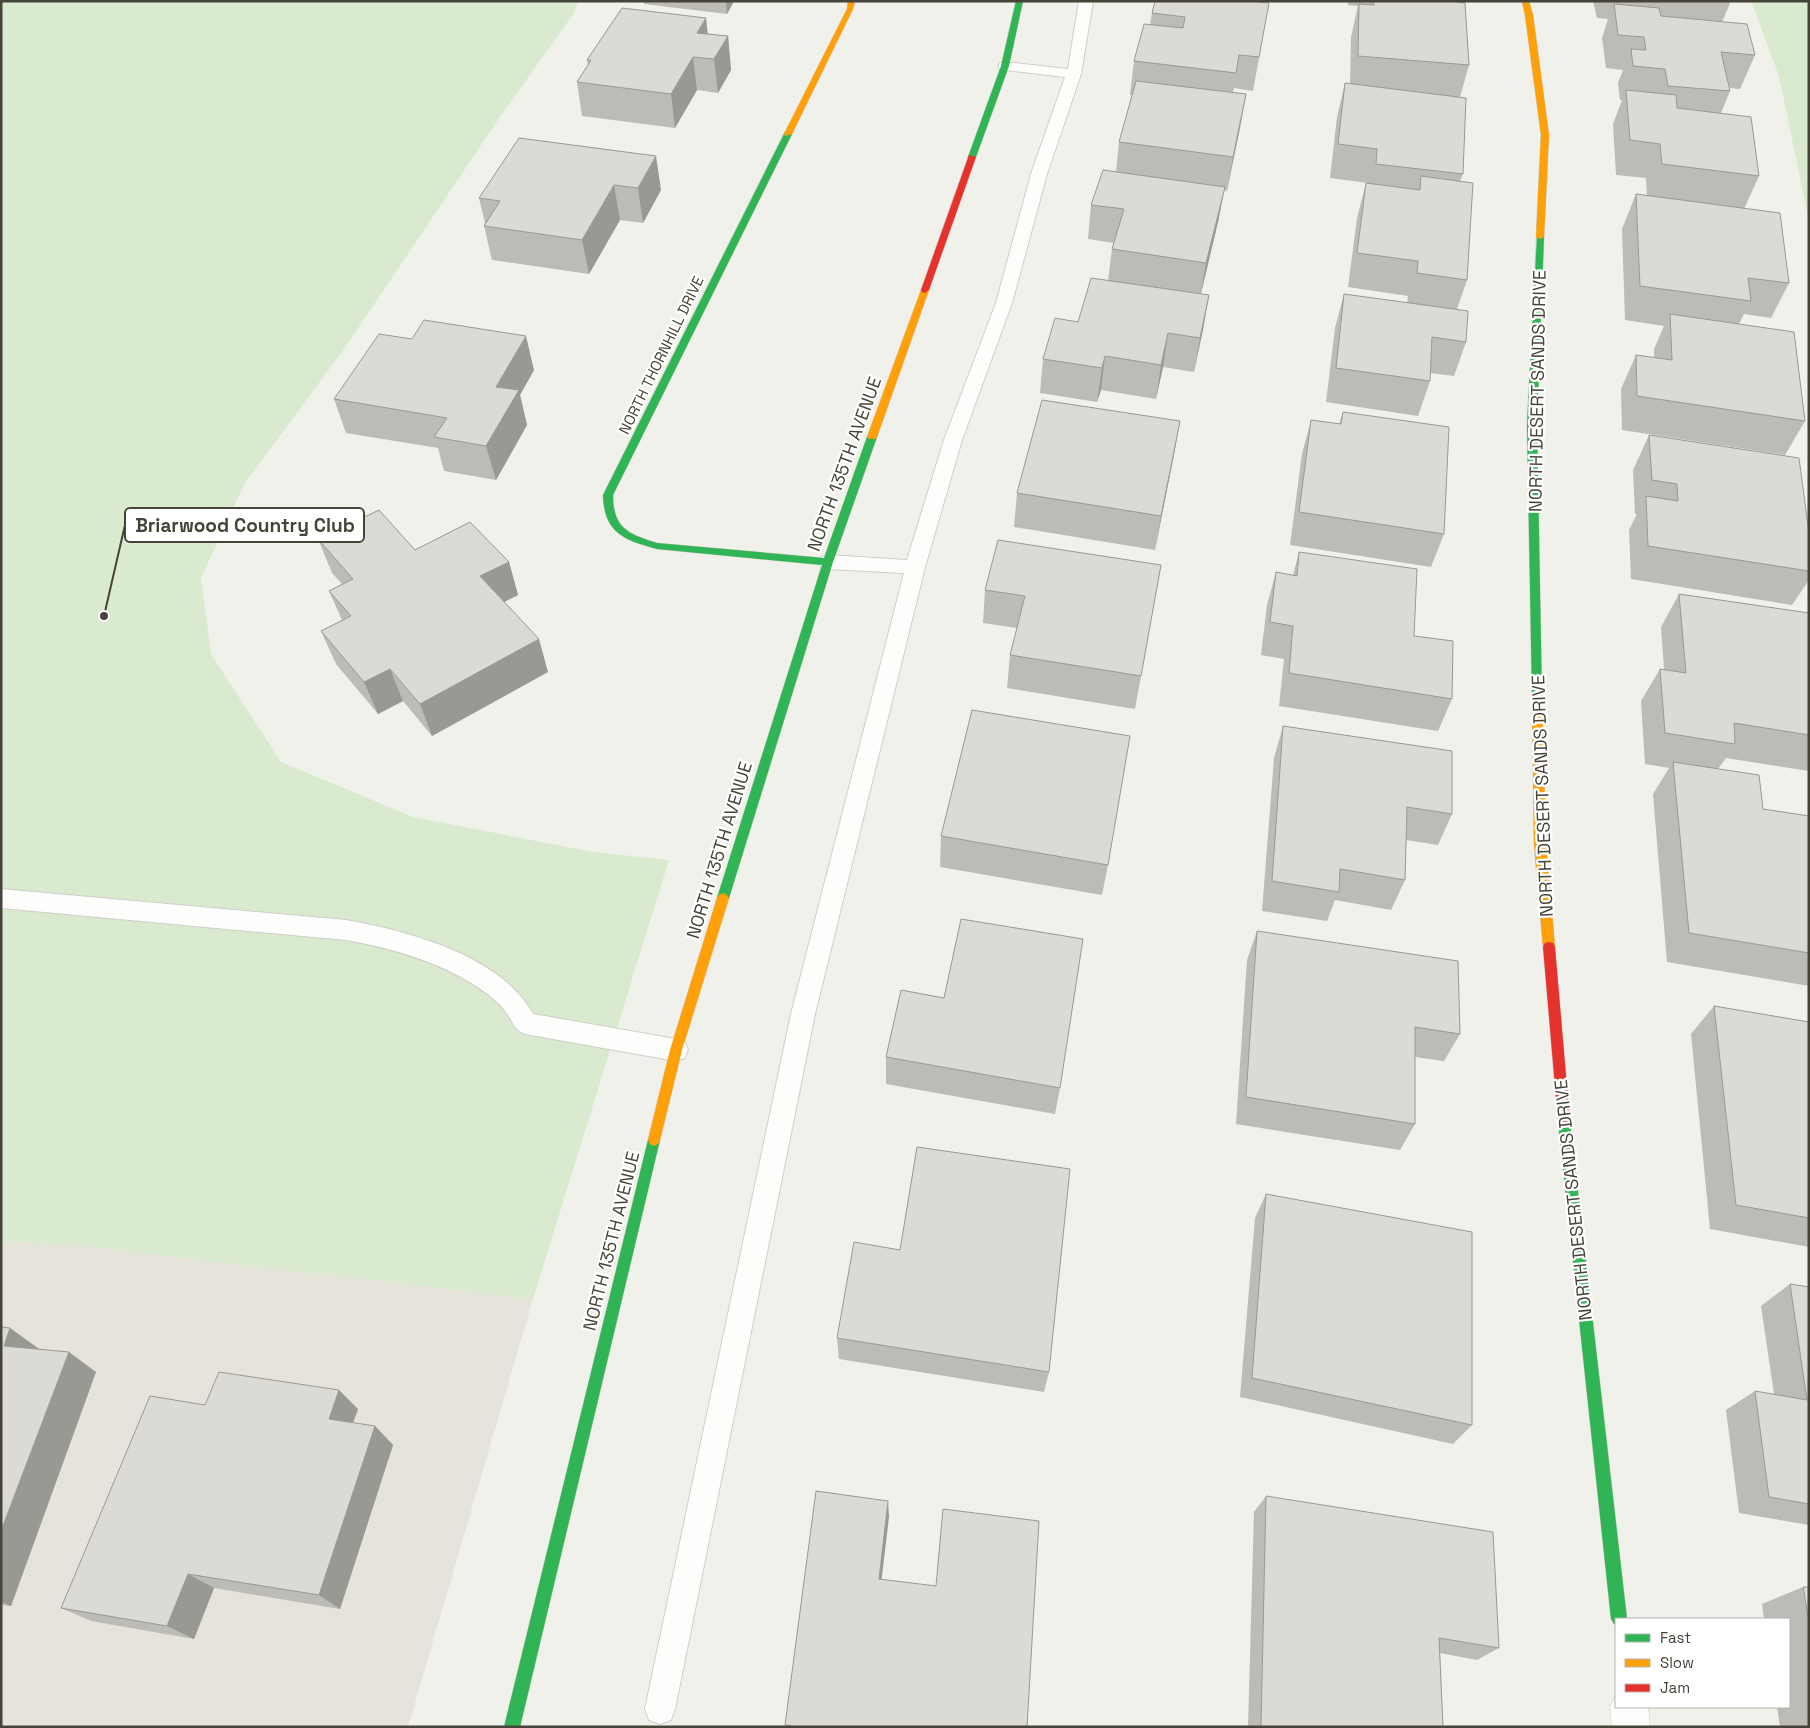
<svg xmlns="http://www.w3.org/2000/svg" width="1810" height="1728" viewBox="0 0 1810 1728" font-family="'Space Grotesk',sans-serif">
  <style>
    .residential { fill: #e5e3da }
    .green { fill: #daeace }
    .lines { fill: none; stroke-linecap: round; stroke-linejoin: round }
    .lane-casing { stroke: #cfceca; stroke-width: 2 }
    .street-casing { stroke: #cfceca; stroke-width: 1 }
    .fast-casing { stroke: #d0cec3; stroke-width: 1 }
    .slow-casing { stroke: #d0cec3; stroke-width: 1 }
    .jam-casing { stroke: #d0cec3; stroke-width: 1 }
    .lane { fill: #fdfdfc; fill-rule: evenodd }
    .street { fill: #fdfdfc; fill-rule: evenodd }
    .fast { fill: #30b455; fill-rule: evenodd }
    .slow { fill: #ff9f0a; fill-rule: evenodd }
    .jam { fill: #e5322d; fill-rule: evenodd }
    .wall { fill: #bcbbb6 }
    .shaded-wall { fill: #999994 }
    .building { fill: #dbdad4; stroke: #999994 }
    .labels { text-anchor: middle; dominant-baseline: central; stroke-width: 4.5; stroke-linejoin: round; paint-order: stroke }
    .far-street-label { font-size: 15px; fill: #464338; stroke: #fff }
    .street-label { font-size: 18px; fill: #464338; stroke: #fff }
    .leader { fill: none; stroke: #464338; stroke-width: 2 }
    .callout-dot { fill: #464338; stroke: #fff; stroke-width: 2 }
    .callout { fill: #fff; stroke: #464338; stroke-width: 2 }
    .callout-label { font-size: 19px; text-anchor: middle; font-weight: bold; fill: #464338 }
  </style>
  <rect width="100%" height="100%" fill="#f1f1ec"/>
  <polygon class="residential" points="1,1241 73,1245 533,1299 408,1727 1,1727"/>
  <g class="green">
    <polygon points="1,1 578,1 574,13 500,117 344,349 245,483 201,578 211,654 281,762 413,817 593,852 669,860 533,1299 73,1245 1,1241"/>
    <polygon points="1751,1 1809,1 1809,222 1779,76"/>
  </g>
  <g class="lines">
    <defs>
      <g id="lane">
        <polygon points="1079,1 1093,1 1081,74 1047,174 1012,303 962,440 925,567 815,1014 675,1709 671,1720 660,1724 649,1720 645,1709 791,1014 904,573 828,569 821,567 818,562 821,557 828,555 907,560 944,440 996,303 1031,174 1065,77 1005,70 1000,69 998,66 1000,63 1005,62 1068,69"/>
        <path d="M1 889 346 920C407 931 501 955 533 1014L676 1039 685 1042 688 1050 685 1058 676 1061 525 1034C514 1030 514 1024 508 1015 503 1007 496 1001 489 995 447 964 397 949 346 940L1 908Z"/>
      </g>
      <polygon id="street" points="1616,1694 1616,1707 1648,1707 1650,1727 1612,1727 1610,1707"/>
      <g id="fast">
        <polygon points="1016,1 1023,1 1009,66 976,157 969,159 968,157 1001,66"/>
        <path d="M785 132 792 134 613 495C613 528 628 534 657 543L824 558 867 437 872 434 877 437 833 562 729 898 727 901H719L717 898 822 565 657 549C624 540 604 533 603 495Z"/>
        <polygon points="1537,235 1544,237 1537,424 1542,698 1537,702 1532,698 1527,424"/>
        <polygon points="1564,1116 1568,1118 1570,1122 1627,1619 1616,1619 1616,1625 1614,1624 1611,1619 1558,1122 1560,1118"/>
        <polygon points="654,1134 658,1136 660,1140 520,1727 504,1727 648,1140 650,1136"/>
      </g>
      <g id="slow">
        <polygon points="848,1 855,1 853,9 792,134 785,136 784,134 847,9"/>
        <polygon points="1522,1 1529,1 1533,15 1549,135 1544,237 1540,239 1536,237 1541,135 1525,15"/>
        <polygon points="925,287 929,290 877,437 875,439 869,439 867,437 921,290"/>
        <polygon points="1537,694 1542,698 1546,844 1555,947 1553,951 1549,952 1545,951 1543,947 1534,844 1532,698"/>
        <polygon points="723,893 727,895 729,898 682,1050 660,1140 658,1144 654,1146 650,1144 648,1140 670,1050 717,898 719,895"/>
      </g>
      <g id="jam">
        <polygon points="969,155 976,157 929,290 925,293 922,292 921,290"/>
        <polygon points="1549,942 1553,943 1555,947 1570,1122 1568,1126 1564,1128 1560,1126 1558,1122 1543,947 1545,943"/>
      </g>
    </defs>
    <use href="#lane" class="lane-casing"/>
    <use href="#street" class="street-casing"/>
    <use href="#fast" class="fast-casing"/>
    <use href="#slow" class="slow-casing"/>
    <use href="#jam" class="jam-casing"/>
    <use href="#lane" class="lane"/>
    <use href="#street" class="street"/>
    <use href="#fast" class="fast"/>
    <use href="#slow" class="slow"/>
    <use href="#jam" class="jam"/>
  </g>
  <g class="wall">
    <polygon points="644,1 734,1 727,14 644,4"/>
    <polygon points="1154,1 1251,1 1269,3 1253,91 1234,88 1233,92 1246,94 1227,191 1224,190 1218,222 1201,294 1209,295 1194,372 1163,367 1156,399 1101,390 1097,402 1040,393 1043,359 1078,322 1108,281 1112,249 1114,243 1088,239 1091,205 1116,172 1119,142 1132,95 1130,95 1134,61 1150,25 1152,13 1155,2"/>
    <polygon points="1347,1 1466,1 1465,3 1469,65 1460,97 1463,174 1460,181 1467,280 1457,309 1466,342 1454,376 1430,373 1430,381 1418,416 1326,402 1335,328 1344,294 1407,303 1408,296 1348,287 1357,218 1366,183 1368,184 1368,183 1330,178 1337,117 1345,83 1350,84 1351,37 1358,6 1348,5"/>
    <polygon points="1593,1 1731,1 1722,22 1755,55 1740,89 1730,88 1730,91 1721,113 1759,176 1744,209 1789,283 1771,318 1744,314 1739,324 1805,421 1785,455 1622,430 1621,389 1636,355 1654,358 1654,349 1664,326 1625,320 1622,229 1636,194 1647,196 1646,178 1616,175 1613,124 1622,100 1620,100 1618,83 1623,70 1606,68 1602,38 1608,19 1597,18"/>
    <polygon points="706,18 708,34 728,36 731,70 718,93 697,90 675,128 582,116 577,82 588,65 587,60"/>
    <polygon points="519,138 661,190 643,223 620,220 589,274 492,260 484,226 485,223 479,198"/>
    <polygon points="534,370 520,395 527,425 496,480 444,471 438,448 346,433 334,399"/>
    <polygon points="1343,412 1444,534 1431,567 1290,545 1302,454 1311,420 1339,424"/>
    <polygon points="1180,421 1155,550 1014,527 1017,493"/>
    <polygon points="1649,435 1809,533 1809,580 1792,605 1631,579 1629,530 1637,514 1635,514 1633,470"/>
    <polygon points="318,539 415,550 509,562 518,595 504,602 548,672 432,736 403,701 378,714 336,664 321,631 342,620 329,591 342,584 332,573"/>
    <polygon points="1299,552 1414,636 1452,699 1438,731 1279,706 1284,659 1261,655 1267,605 1276,572 1293,575"/>
    <polygon points="1161,565 1135,709 1007,688 1010,655 1017,628 983,623 985,590"/>
    <polygon points="1679,594 1809,613 1809,771 1726,758 1718,769 1763,809 1809,816 1809,986 1667,962 1653,794 1669,768 1645,764 1641,701 1660,669 1664,669 1661,627"/>
    <polygon points="1283,726 1452,814 1438,845 1406,840 1405,880 1391,910 1335,900 1327,921 1262,911 1274,758"/>
    <polygon points="941,836 1108,865 1102,895 940,867"/>
    <polygon points="1257,931 1460,1034 1444,1061 1415,1057 1415,1124 1400,1150 1236,1124 1247,960"/>
    <polygon points="944,998 1060,1088 1055,1114 886,1084 886,1057"/>
    <polygon points="1714,1006 1809,1022 1809,1247 1710,1229 1691,1034"/>
    <polygon points="1266,1194 1472,1425 1453,1444 1240,1397 1255,1218"/>
    <polygon points="1790,1284 1809,1287 1809,1525 1739,1513 1726,1410 1755,1391 1774,1394 1761,1306"/>
    <polygon points="1,1327 10,1328 39,1349 96,1372 11,1606 1,1605"/>
    <polygon points="837,1338 1049,1372 1044,1392 839,1359"/>
    <polygon points="205,1405 358,1409 353,1423 375,1426 393,1445 340,1609 214,1588 194,1639 91,1621 61,1608"/>
    <polygon points="1266,1496 1499,1648 1477,1660 1440,1653 1443,1727 1248,1727 1254,1512"/>
    <polygon points="1803,1587 1809,1587 1809,1727 1780,1727 1777,1707 1789,1707 1789,1619 1764,1619 1762,1604"/>
  </g>
  <g class="shaded-wall">
    <polygon points="726,1 734,1 727,14"/>
    <polygon points="706,18 709,52 697,33"/>
    <polygon points="728,36 731,70 718,93 714,59"/>
    <polygon points="693,57 697,90 675,128 671,94"/>
    <polygon points="1246,94 1240,128 1227,191 1233,157"/>
    <polygon points="656,156 661,190 643,223 638,188"/>
    <polygon points="614,185 620,220 589,274 582,240"/>
    <polygon points="1225,187 1218,222 1200,297 1206,263"/>
    <polygon points="1209,295 1203,330 1194,372 1200,338"/>
    <polygon points="1168,333 1163,367 1156,399 1161,365"/>
    <polygon points="526,336 534,370 520,395 527,425 496,480 486,446 496,387"/>
    <polygon points="1105,356 1101,390 1097,402 1102,368"/>
    <polygon points="1180,421 1174,455 1155,550 1161,516"/>
    <polygon points="509,562 518,595 490,609 480,576"/>
    <polygon points="539,639 548,672 432,736 420,704"/>
    <polygon points="390,669 403,701 378,714 364,682"/>
    <polygon points="10,1328 39,1349 33,1366 4,1346"/>
    <polygon points="69,1352 96,1372 11,1606 1,1602 1,1531"/>
    <polygon points="339,1390 358,1409 348,1437 329,1419"/>
    <polygon points="375,1426 393,1445 340,1609 319,1595"/>
    <polygon points="888,1501 889,1517 880,1593 879,1579"/>
    <polygon points="188,1574 214,1588 194,1639 167,1626"/>
  </g>
  <g class="building">
    <polygon points="1155,1 1251,1 1269,3 1259,57 1239,55 1236,73 1134,61 1144,24 1183,28 1185,17 1152,13"/>
    <polygon points="1374,1 1449,1 1465,3 1469,65 1358,56 1359,4 1374,5"/>
    <polygon points="1614,4 1659,8 1661,16 1747,24 1755,55 1721,52 1730,91 1668,86 1665,69 1633,66 1631,49 1646,50 1644,37 1618,35"/>
    <polygon points="622,8 706,18 697,33 728,36 714,59 693,57 671,94 577,82 591,60 587,60"/>
    <polygon points="1136,81 1246,94 1233,157 1119,142"/>
    <polygon points="1345,83 1466,98 1463,174 1376,164 1377,149 1338,144"/>
    <polygon points="1626,90 1676,95 1677,108 1751,117 1759,176 1662,164 1660,144 1630,140"/>
    <polygon points="519,138 656,156 638,188 614,185 582,240 484,226 500,201 479,198"/>
    <polygon points="1103,170 1225,187 1206,263 1112,249 1124,209 1091,205"/>
    <polygon points="1421,176 1473,183 1467,280 1417,273 1418,261 1357,253 1366,183 1420,190"/>
    <polygon points="1636,194 1780,213 1789,283 1748,278 1751,301 1640,286"/>
    <polygon points="1091,278 1209,295 1200,338 1168,333 1161,365 1105,356 1102,368 1043,359 1055,318 1078,322"/>
    <polygon points="1344,294 1468,311 1466,342 1432,337 1430,381 1336,368"/>
    <polygon points="1670,314 1794,332 1805,421 1637,396 1636,355 1672,360"/>
    <polygon points="424,320 526,336 496,387 519,390 486,446 434,437 447,418 334,399 379,334 412,339"/>
    <polygon points="1042,400 1180,421 1161,516 1017,493"/>
    <polygon points="1343,412 1449,427 1444,534 1299,512 1311,420 1341,424"/>
    <polygon points="1649,435 1799,458 1809,533 1809,571 1648,546 1646,496 1678,501 1677,484 1652,480"/>
    <polygon points="379,510 415,550 470,522 509,562 480,576 539,639 420,704 390,669 364,682 321,631 351,616 329,591 353,579 318,539"/>
    <polygon points="998,540 1161,565 1141,676 1010,655 1025,596 985,590"/>
    <polygon points="1299,552 1417,569 1414,636 1453,641 1452,699 1289,673 1293,626 1270,622 1276,572 1297,576"/>
    <polygon points="1679,594 1809,613 1809,735 1734,723 1735,744 1665,733 1660,669 1686,673"/>
    <polygon points="972,710 1130,736 1108,865 941,836"/>
    <polygon points="1283,726 1452,751 1452,814 1407,807 1405,880 1340,869 1339,892 1272,881"/>
    <polygon points="1673,762 1759,775 1763,809 1809,816 1809,953 1689,933"/>
    <polygon points="961,919 1083,939 1060,1088 886,1057 901,990 944,998"/>
    <polygon points="1257,931 1458,961 1460,1034 1415,1027 1415,1124 1246,1097"/>
    <polygon points="1714,1006 1809,1022 1809,1218 1736,1205"/>
    <polygon points="917,1147 1070,1169 1049,1372 837,1338 854,1242 900,1250"/>
    <polygon points="1266,1194 1472,1232 1472,1425 1252,1378"/>
    <polygon points="1790,1284 1809,1287 1809,1504 1769,1497 1755,1391 1807,1400"/>
    <polygon points="1,1327 10,1328 4,1346 69,1352 1,1531"/>
    <polygon points="219,1372 339,1390 329,1419 375,1426 319,1595 188,1574 167,1626 61,1608 150,1396 205,1405"/>
    <polygon points="816,1491 888,1501 879,1579 936,1586 943,1509 1039,1521 1027,1727 797,1727 785,1725"/>
    <polygon points="1266,1496 1493,1532 1499,1648 1439,1638 1443,1727 1261,1727"/>
    <polygon points="1803,1587 1809,1587 1809,1622"/>
  </g>
  <g class="labels">
    <g class="far-street-label">
      <text transform="translate(661 355) rotate(-64)">NORTH THORNHILL DRIVE</text>
    </g>
    <g class="street-label">
      <text transform="translate(1537 391) rotate(-89)">NORTH DESERT SANDS DRIVE</text>
      <text transform="translate(844 464) rotate(-70)">NORTH 135TH AVENUE</text>
      <text transform="translate(1542 796) rotate(-92)">NORTH DESERT SANDS DRIVE</text>
      <text transform="translate(719 850) rotate(-73)">NORTH 135TH AVENUE</text>
      <text transform="translate(1573 1200) rotate(-96)">NORTH DESERT SANDS DRIVE</text>
      <text transform="translate(611 1241) rotate(-76)">NORTH 135TH AVENUE</text>
    </g>
  </g>
  <path class="leader" d="M104 616L125 525"/>
  <circle class="callout-dot" cx="104" cy="616" r="5"/>
  <rect class="callout" x="125" y="508" width="239" height="34" rx="5"/>
  <g class="callout-label">
    <text x="245" y="532">Briarwood Country Club</text>
  </g>
  <rect width="1810" height="1728" fill="none" stroke="#464338" stroke-width="5"/>
  <rect x="1615" y="1618" width="175" height="90" fill="#ffffff" stroke="#b5b4af"/>
  <rect x="1625" y="1634" width="25" height="8" fill="#30b455" stroke="#b5b4af"/>
  <text x="1660" y="1643" font-size="15" fill="#464338">Fast</text>
  <rect x="1625" y="1659" width="25" height="8" fill="#ff9f0a" stroke="#b5b4af"/>
  <text x="1660" y="1668" font-size="15" fill="#464338">Slow</text>
  <rect x="1625" y="1684" width="25" height="8" fill="#e5322d" stroke="#b5b4af"/>
  <text x="1660" y="1693" font-size="15" fill="#464338">Jam</text>
</svg>
